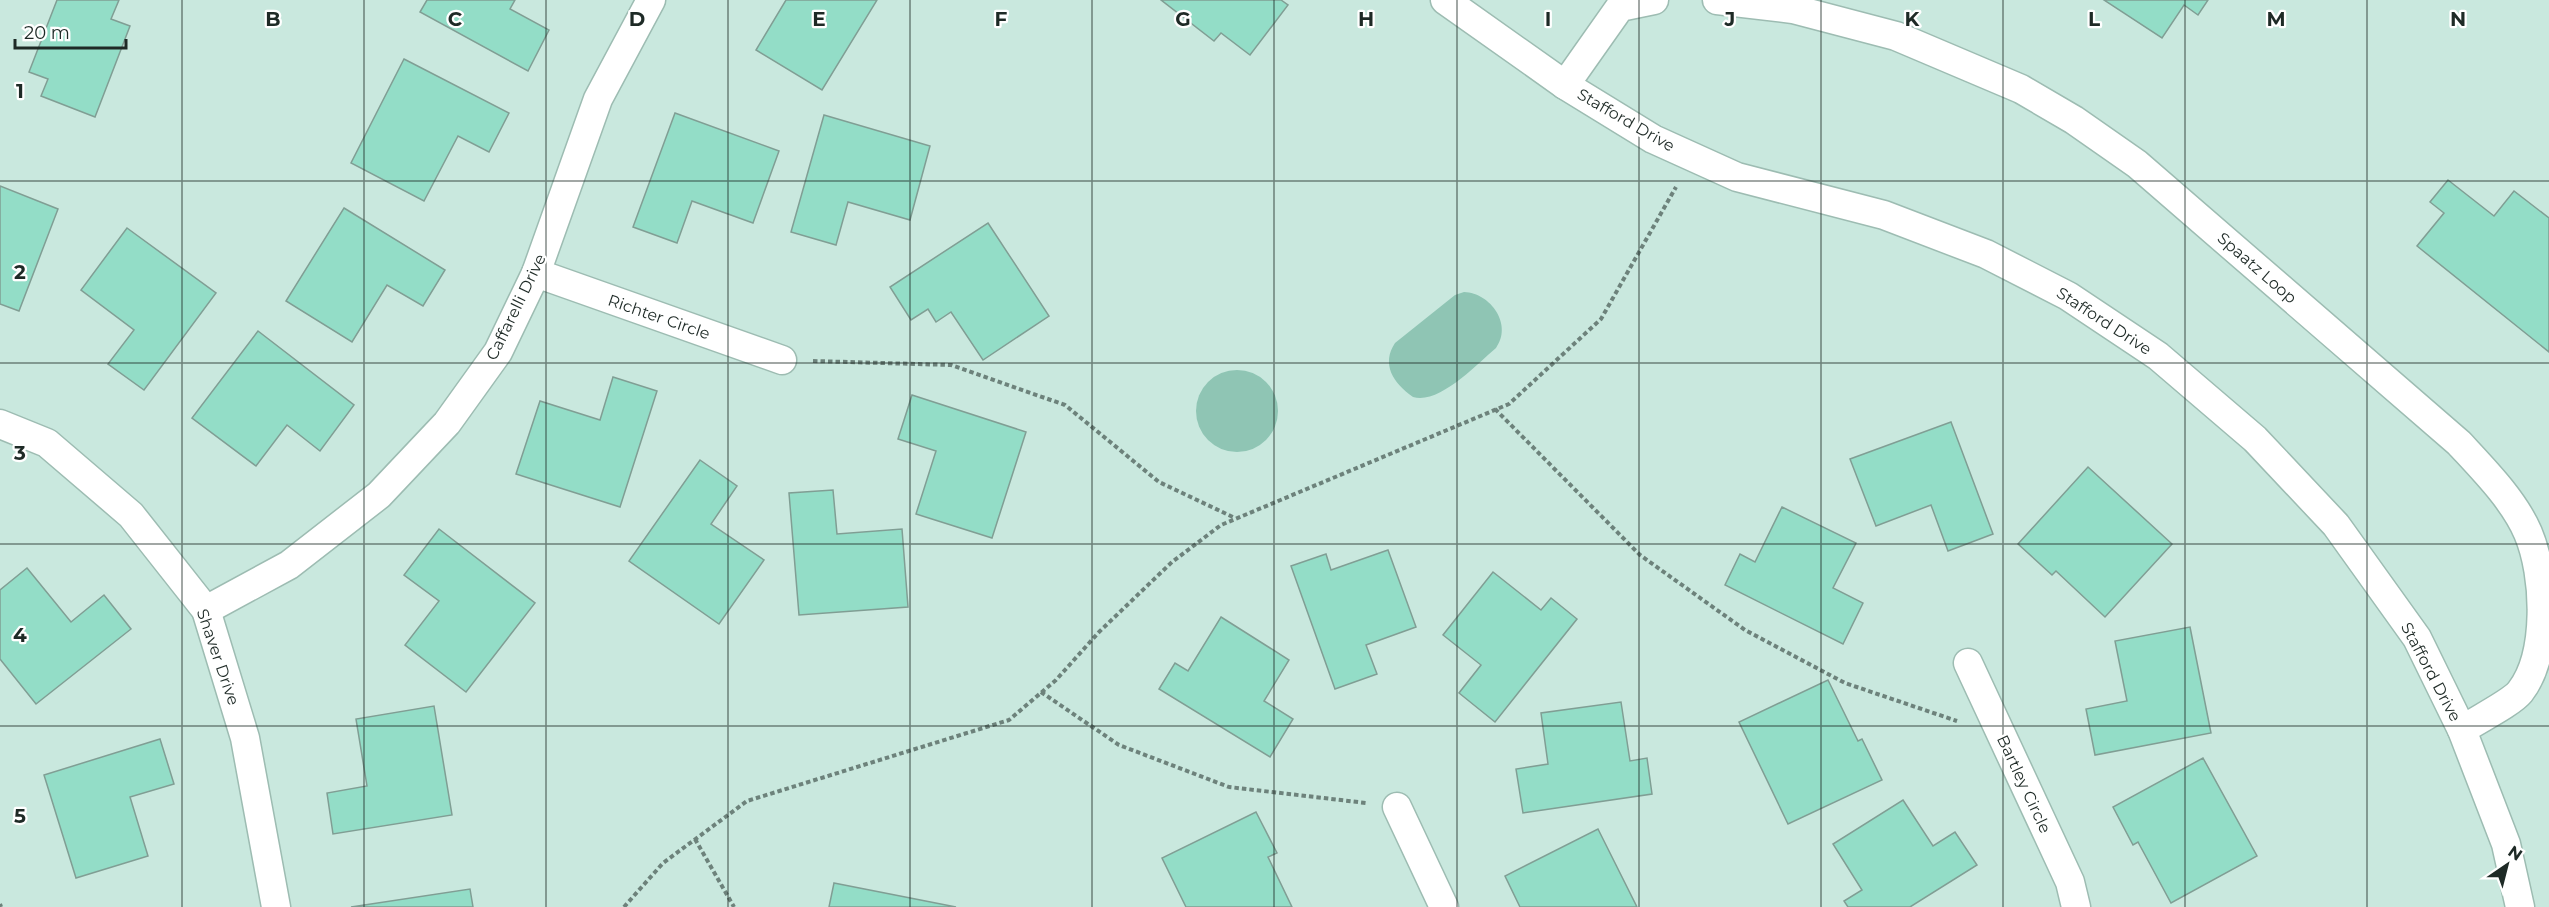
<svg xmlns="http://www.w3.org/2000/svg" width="2549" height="907" viewBox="0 0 2549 907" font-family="Montserrat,sans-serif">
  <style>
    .green { fill: #8fc5b4 }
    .building { fill: #93ddc7; stroke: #809e94; stroke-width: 1.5 }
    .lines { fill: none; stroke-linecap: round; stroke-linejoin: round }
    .minor-casing { stroke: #9dbcb2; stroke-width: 31 }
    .path { stroke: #6d827b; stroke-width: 4; stroke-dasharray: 4.5 3; stroke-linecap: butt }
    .minor { stroke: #fff; stroke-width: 28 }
    .grid { fill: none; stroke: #1e2a26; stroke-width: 1.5; stroke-opacity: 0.55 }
    .labels { text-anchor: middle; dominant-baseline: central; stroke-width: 4.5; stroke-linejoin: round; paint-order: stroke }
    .street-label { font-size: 16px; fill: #1e2a26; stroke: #fff }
    .grid-label { font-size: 20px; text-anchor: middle; font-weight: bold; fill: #1e2a26; stroke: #fff; stroke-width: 4.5; stroke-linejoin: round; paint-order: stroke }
  </style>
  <rect width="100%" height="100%" fill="#c9e8de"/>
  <g class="green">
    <path d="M1464 292C1491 293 1513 325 1496 348 1477 364 1439 405 1413 397 1393 383 1381 364 1395 343L1455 295Z"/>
    <circle cx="1237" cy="411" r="41"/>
  </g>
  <g class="building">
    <polygon points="57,0 119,0 111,19 130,26 95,117 41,96 48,79 29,72"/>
    <polygon points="427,0 515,0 510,9 549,30 528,71 420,12"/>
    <polygon points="786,0 877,0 822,90 756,50"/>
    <polygon points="1161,0 1281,0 1288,5 1250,55 1221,33 1214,41"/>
    <polygon points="2104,0 2208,0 2198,15 2184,5 2162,38"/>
    <polygon points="404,59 509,113 489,152 458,136 424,201 351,163"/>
    <polygon points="675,113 779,151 753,223 692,201 677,243 633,227"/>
    <polygon points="824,115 930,146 910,220 848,202 836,245 791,232"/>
    <polygon points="2448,180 2494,216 2514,191 2549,218 2549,352 2417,246 2444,213 2430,202"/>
    <polygon points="0,186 58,209 19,311 0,304"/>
    <polygon points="344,208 445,270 423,306 387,285 352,342 286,301"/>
    <polygon points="988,223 1049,316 983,360 951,312 936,322 928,309 911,320 890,287"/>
    <polygon points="127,228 216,293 144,390 108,364 134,330 81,290"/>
    <polygon points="258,331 354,405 320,451 287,425 256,466 192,418"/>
    <polygon points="613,377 657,391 620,507 516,474 540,401 600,420"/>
    <polygon points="912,395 1026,432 992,538 916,514 936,451 898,439"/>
    <polygon points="1951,422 1993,534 1948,551 1931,505 1876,526 1850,459"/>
    <polygon points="700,460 737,486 711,524 764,560 719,624 629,561"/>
    <polygon points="2088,467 2172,544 2105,617 2056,571 2052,575 2018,544"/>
    <polygon points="833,490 837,534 902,529 908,607 799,615 789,493"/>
    <polygon points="1782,507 1856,543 1833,588 1863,603 1843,644 1725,585 1740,554 1755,562"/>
    <polygon points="439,529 535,603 466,692 405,645 439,601 404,575"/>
    <polygon points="1388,550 1416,627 1366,645 1377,674 1335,689 1291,566 1326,554 1331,570"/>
    <polygon points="27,568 71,622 104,595 131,629 36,704 0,659 0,590"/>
    <polygon points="1493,572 1541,610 1551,598 1577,619 1495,722 1459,693 1481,665 1443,635"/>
    <polygon points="1221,617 1289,660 1264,701 1293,719 1270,757 1159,689 1175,663 1188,671"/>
    <polygon points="2190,627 2211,733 2095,755 2086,709 2127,701 2115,641"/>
    <polygon points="1828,680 1858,741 1862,739 1882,780 1788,824 1739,722"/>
    <polygon points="1621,702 1630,761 1647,758 1652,794 1523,813 1516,769 1548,764 1541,713"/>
    <polygon points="434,706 452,815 333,834 327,793 367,786 356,719"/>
    <polygon points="160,739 174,784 130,797 148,856 76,878 44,775"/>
    <polygon points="2203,758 2257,856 2171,903 2138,842 2133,845 2113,807"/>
    <polygon points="1903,800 1933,846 1955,832 1977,865 1910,907 1848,907 1844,901 1862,890 1833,844"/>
    <polygon points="1256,812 1277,853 1268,857 1292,907 1186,907 1162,858"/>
    <polygon points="1598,829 1637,907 1520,907 1505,876"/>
    <polygon points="834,883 956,907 829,907"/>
    <polygon points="470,889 473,907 351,907"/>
  </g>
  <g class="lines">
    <defs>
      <g id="minor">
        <polyline points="1445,0 1565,85 1653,139 1737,177 1884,215 1986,254 2068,296 2158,356 2255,439 2336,525 2417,638 2462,730 2506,844 2520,907"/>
        <path d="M1717 0 1793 9 1896 36 2021 89 2074 120 2137 164 2459 443C2483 469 2514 500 2528 533 2546 575 2549 655 2520 692 2511 703 2475 721 2462 730"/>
        <polyline points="1565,85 1620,7 1654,0"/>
        <polyline points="536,273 782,360"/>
        <polyline points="0,424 47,443 131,515 206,610 245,738 276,907"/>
        <polyline points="206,610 289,565 379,495 447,423 498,352 536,273 598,99 651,0"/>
        <polyline points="1968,663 2070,882 2076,907"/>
        <polyline points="1397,807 1444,907"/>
      </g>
    </defs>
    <use href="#minor" class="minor-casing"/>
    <g class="path">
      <polyline points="813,361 951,365 1065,405 1159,482 1235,518"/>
      <polyline points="1495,409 1640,555 1745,630 1845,683 1957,721"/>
      <polyline points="1041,692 1119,745 1229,787 1366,803"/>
      <polyline points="695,839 734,907"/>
      <polyline points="0,904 1,907"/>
      <polyline points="624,907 663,863 747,801 1009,720 1056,680 1099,632 1172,562 1221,525 1509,404 1601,319 1676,187"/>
    </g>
    <use href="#minor" class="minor"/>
  </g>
  <path class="grid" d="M182 0V907M364 0V907M546 0V907M728 0V907M910 0V907M1092 0V907M1274 0V907M1457 0V907M1639 0V907M1821 0V907M2003 0V907M2185 0V907M2367 0V907M0 181H2549M0 363H2549M0 544H2549M0 726H2549"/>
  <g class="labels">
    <g class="street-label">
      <text transform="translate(1626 120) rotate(30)">Stafford Drive</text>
      <text transform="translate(2257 268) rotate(41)">Spaatz Loop</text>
      <text transform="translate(516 307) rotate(-64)">Caffarelli Drive</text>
      <text transform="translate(659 317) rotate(19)">Richter Circle</text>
      <text transform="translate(2104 321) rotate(33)">Stafford Drive</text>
      <text transform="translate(218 657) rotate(71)">Shaver Drive</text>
      <text transform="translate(2431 672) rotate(62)">Stafford Drive</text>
      <text transform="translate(2024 784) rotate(65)">Bartley Circle</text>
    </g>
  </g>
  <g class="grid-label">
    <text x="273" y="26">B</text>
    <text x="455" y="26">C</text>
    <text x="637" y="26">D</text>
    <text x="819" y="26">E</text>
    <text x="1001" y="26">F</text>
    <text x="1183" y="26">G</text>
    <text x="1366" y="26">H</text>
    <text x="1548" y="26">I</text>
    <text x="1730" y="26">J</text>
    <text x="1912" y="26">K</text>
    <text x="2094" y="26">L</text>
    <text x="2276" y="26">M</text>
    <text x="2458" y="26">N</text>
    <text x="20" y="98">1</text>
    <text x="20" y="279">2</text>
    <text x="20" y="460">3</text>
    <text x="20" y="642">4</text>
    <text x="20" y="823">5</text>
  </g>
  <g transform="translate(2507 865) rotate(35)" stroke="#ffffff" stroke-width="4.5" paint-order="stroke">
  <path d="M0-4.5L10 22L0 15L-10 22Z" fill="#1e2a26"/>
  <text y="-9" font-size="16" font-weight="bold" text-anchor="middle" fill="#1e2a26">N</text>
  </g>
  <path d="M15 39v9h111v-9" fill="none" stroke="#1e2a26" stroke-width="3"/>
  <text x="24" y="39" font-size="18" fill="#1e2a26" stroke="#ffffff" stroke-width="4.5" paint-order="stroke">20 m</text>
</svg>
